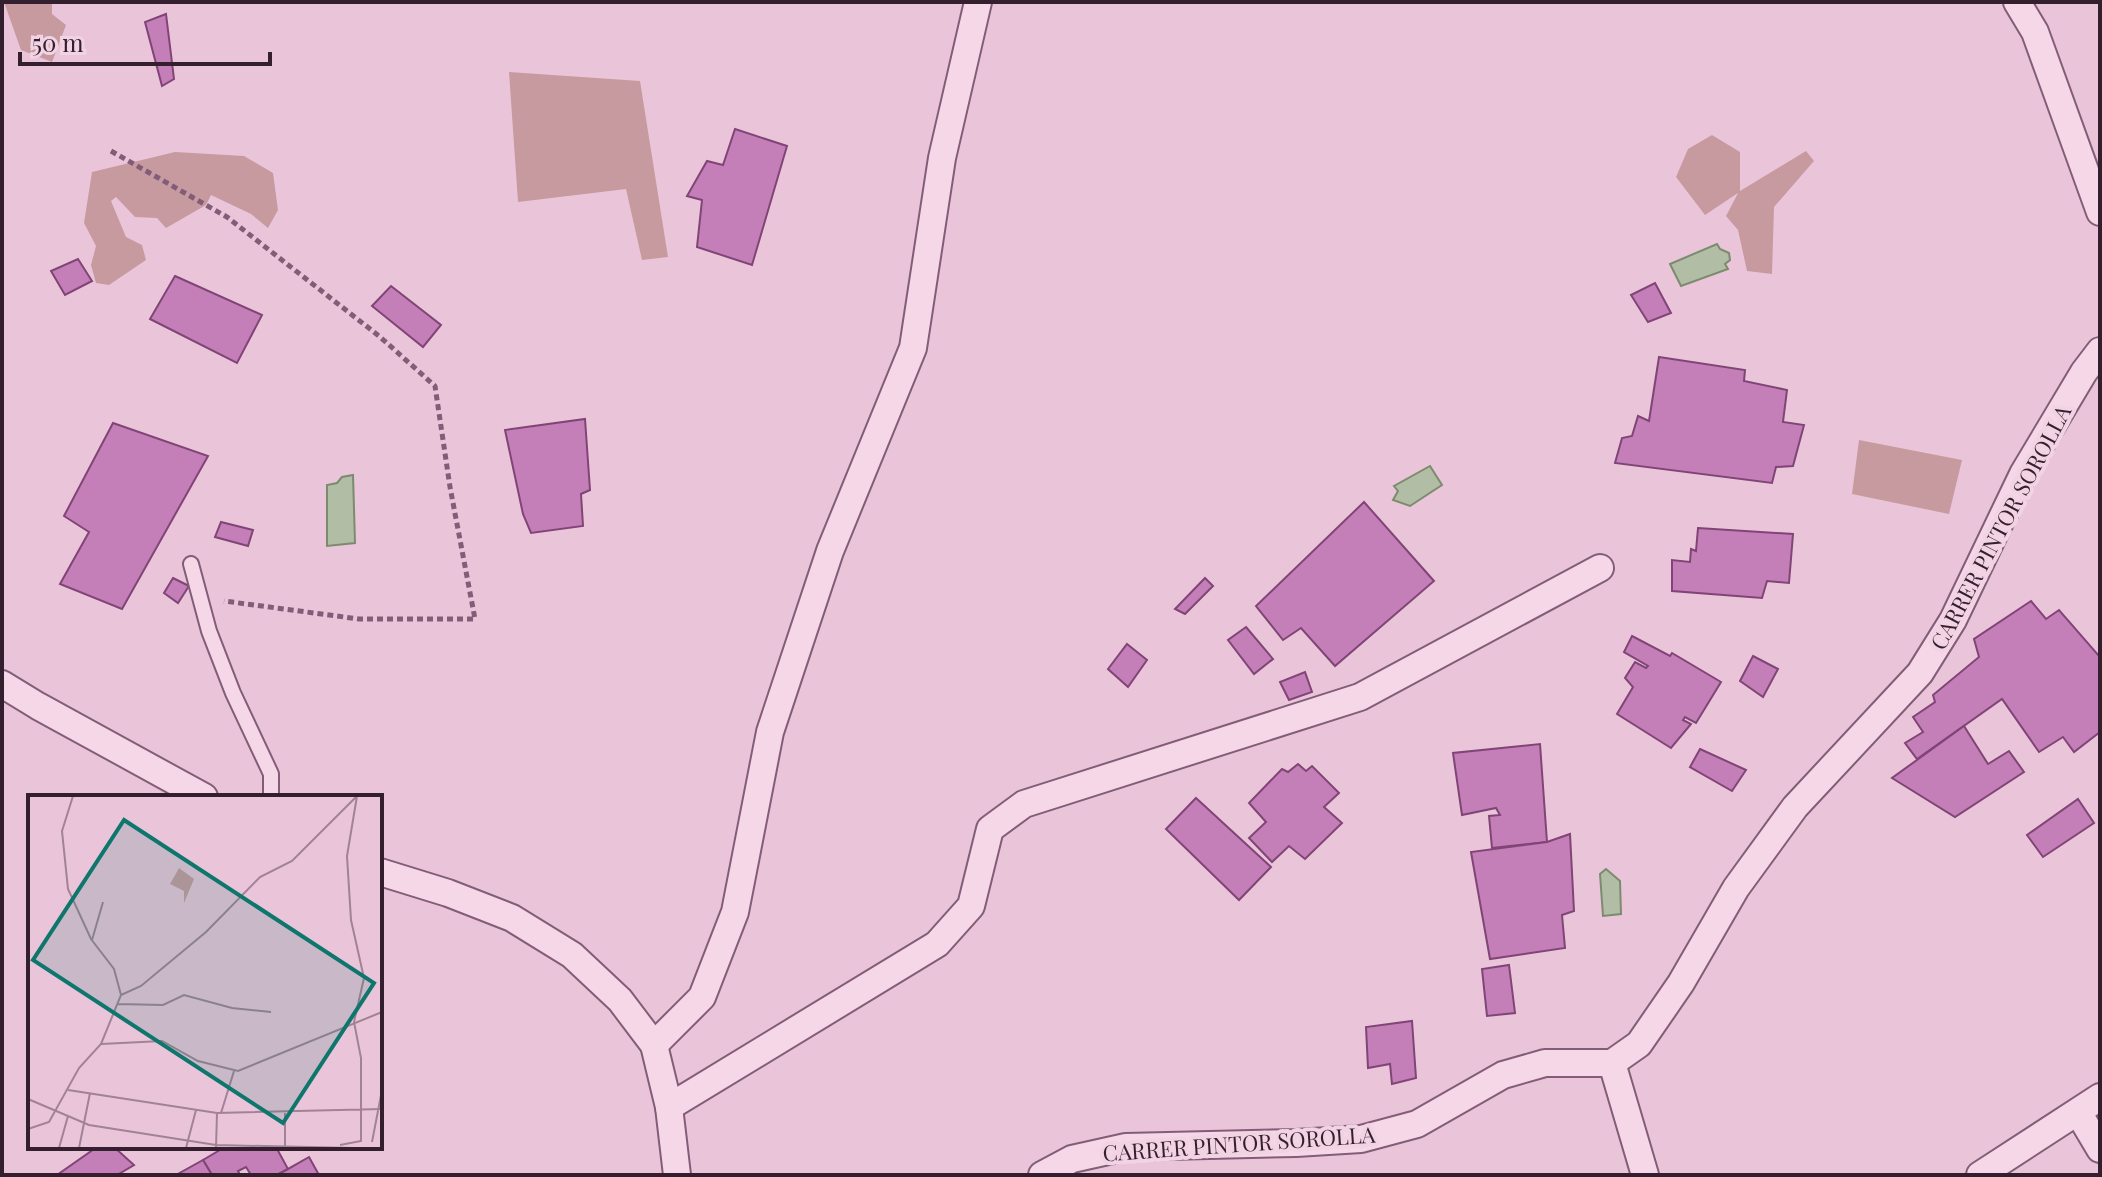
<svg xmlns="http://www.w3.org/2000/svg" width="2102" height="1177" viewBox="0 0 2102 1177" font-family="'Playfair Display',serif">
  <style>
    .green { fill: #c79a9f }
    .water { fill: #b2bda6; stroke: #7c8b6e; stroke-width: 2 }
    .building { fill: #c47eb8; stroke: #804576; stroke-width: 2 }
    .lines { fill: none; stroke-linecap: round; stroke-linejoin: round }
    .service-casing { stroke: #835d78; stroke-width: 18 }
    .minor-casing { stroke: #835d78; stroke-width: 30 }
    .path { stroke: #835d78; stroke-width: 5; stroke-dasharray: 6 4; stroke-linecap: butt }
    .service { stroke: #f5d7e7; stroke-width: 14 }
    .minor { stroke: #f5d7e7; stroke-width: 26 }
    .labels { text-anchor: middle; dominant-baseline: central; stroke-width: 8; stroke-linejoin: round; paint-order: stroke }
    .street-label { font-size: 22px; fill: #341f2f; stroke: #f2d3e4 }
    .inset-road { fill: none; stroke: #a18395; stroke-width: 2 }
    .view { fill: #0f766e; fill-opacity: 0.15; stroke: #0f766e; stroke-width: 4 }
    .inset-edge { fill: none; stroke: #341f2f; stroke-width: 4 }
  </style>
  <rect width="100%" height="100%" fill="#eac5d9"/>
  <g class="green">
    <polygon points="4,2 52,2 52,14 66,25 52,62 21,50"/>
    <polygon points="509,72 640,81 668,257 642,260 626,189 518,202"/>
    <polygon points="1712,135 1740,152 1740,191 1806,151 1814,161 1774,207 1772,274 1747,271 1738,230 1726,216 1738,193 1705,215 1676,177 1688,149"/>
    <polygon points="175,152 244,156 273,173 278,210 268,228 251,214 211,195 206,205 166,228 157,218 135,217 116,197 111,201 126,237 142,245 146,260 109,285 96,283 91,265 96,246 84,223 92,172"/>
    <polygon points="1859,440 1962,460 1949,514 1852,494"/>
  </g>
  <g class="water">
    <polygon points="1717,244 1720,249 1729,253 1730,260 1725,264 1728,269 1681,286 1670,264"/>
    <polygon points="1430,466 1442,485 1410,506 1393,500 1398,491 1394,486"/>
    <polygon points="353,475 355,543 327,546 327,485 337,483 342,477"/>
    <polygon points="1606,869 1620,881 1621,914 1603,916 1600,874"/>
  </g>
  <g class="building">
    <polygon points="166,14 174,79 162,86 145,22"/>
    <polygon points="735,129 787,146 752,265 697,247 702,200 687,196 707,161 723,165"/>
    <polygon points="78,259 92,281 65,295 51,271"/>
    <polygon points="175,276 262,315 237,363 150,319"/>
    <polygon points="1655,283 1671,313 1648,322 1631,295"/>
    <polygon points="391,286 441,325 423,347 372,306"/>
    <polygon points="1659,357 1745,370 1744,381 1787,390 1783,422 1804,425 1793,466 1776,467 1772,483 1615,463 1622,438 1632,436 1638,416 1649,421"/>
    <polygon points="585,419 590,490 581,494 583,526 531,533 523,514 505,430"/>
    <polygon points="113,423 208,456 122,609 60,584 89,532 64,516"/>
    <polygon points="1364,502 1434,581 1335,666 1301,628 1283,640 1256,606"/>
    <polygon points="221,522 253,530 248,546 215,537"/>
    <polygon points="1698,528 1793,534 1789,583 1767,581 1762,598 1672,591 1672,560 1690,562 1691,549 1696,551"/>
    <polygon points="173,578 189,586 178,603 164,593"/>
    <polygon points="1205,578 1213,586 1185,614 1175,609"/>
    <polygon points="2031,601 2046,619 2059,610 2100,657 2100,732 2074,752 2063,737 2039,752 2002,699 1917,759 1905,743 1923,732 1913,717 1935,702 1933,695 1979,657 1974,639"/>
    <polygon points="1246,627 1273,659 1254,674 1228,640"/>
    <polygon points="1632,636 1670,656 1672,653 1721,682 1696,723 1685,717 1683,720 1691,724 1671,748 1617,714 1633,687 1625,678 1635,662 1646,668 1648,666 1624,652"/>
    <polygon points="1127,644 1147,660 1128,687 1108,669"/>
    <polygon points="1753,656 1778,669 1763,697 1740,681"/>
    <polygon points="1305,672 1312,692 1289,700 1280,682"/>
    <polygon points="1964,726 1988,764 2009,751 2024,772 1955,817 1892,778"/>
    <polygon points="1540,744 1547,842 1492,848 1489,816 1500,815 1496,808 1462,815 1453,753"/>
    <polygon points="1700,749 1746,770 1732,791 1690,767"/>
    <polygon points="1298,764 1306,771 1312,766 1339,793 1324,807 1342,823 1305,859 1289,846 1272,862 1249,838 1266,822 1249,803 1282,769 1288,772"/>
    <polygon points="1196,798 1271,867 1239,900 1166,829"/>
    <polygon points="2078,799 2094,823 2043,857 2027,835"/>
    <polygon points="1570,834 1574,911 1562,915 1565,948 1490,959 1471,852 1547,842"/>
    <polygon points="1509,965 1515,1013 1487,1016 1482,969"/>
    <polygon points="1412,1021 1416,1078 1392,1084 1390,1064 1368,1068 1366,1027"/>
    <polygon points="97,1147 114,1147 134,1165 117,1175 57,1175"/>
    <polygon points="225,1147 276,1147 288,1169 277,1175 251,1175 246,1167 238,1171 240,1175 212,1175 203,1160"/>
    <polygon points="309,1157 319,1175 277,1175 288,1169"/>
    <polygon points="203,1160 212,1175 176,1175"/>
  </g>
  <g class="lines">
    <defs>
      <polyline id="service" points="191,564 209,631 233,693 271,774 271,797"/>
      <g id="minor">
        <polyline points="2017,2 2035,32 2100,212"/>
        <polyline points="2,684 38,706 204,797"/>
        <polyline points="380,872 448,893 512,918 572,955 620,1000 654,1045 669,1107 677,1175"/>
        <polyline points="654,1045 702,997 735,912 770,732 830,551 913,348 942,158 978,2"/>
        <polyline points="1612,1063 1645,1175"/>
        <polyline points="669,1107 937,944 971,906 990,829 1024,804 1360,697 1600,568"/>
        <polyline points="2078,1112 2100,1149"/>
        <polyline points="1042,1175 1072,1159 1126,1147 1296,1143 1361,1139 1417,1124 1503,1075 1545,1063 1612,1063 1639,1044 1681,983 1736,888 1795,807 1920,673 1953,620 2023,474 2084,372 2100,351"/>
        <polyline points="1980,1175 2100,1097"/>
      </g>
    </defs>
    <use href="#service" class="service-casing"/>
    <use href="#minor" class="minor-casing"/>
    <polyline class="path" points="111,151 227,217 379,336 435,386 450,487 475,619 359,619 224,601"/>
    <use href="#service" class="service"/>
    <use href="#minor" class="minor"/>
  </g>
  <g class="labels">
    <g class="street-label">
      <text transform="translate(2000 527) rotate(-62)">CARRER PINTOR SOROLLA</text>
      <text transform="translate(1239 1143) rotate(-4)">CARRER PINTOR SOROLLA</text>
    </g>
  </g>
  <g transform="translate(28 795)">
    <rect width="354" height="354" fill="#eac5d9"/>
    <path d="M151 73 166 84 156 108V96L142 89Z" fill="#c79a9f"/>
    <path class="inset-road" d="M64 145 75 107M93 200 113 191 178 137 232 82 264 66 329 1M90 209 135 210 156 200 204 213 243 217M73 249 134 246 170 266 210 276 354 217M40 295 189 318 354 314M0 304 61 330 188 350 325 353M193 318 206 276M0 334 21 327 51 273 73 249 93 200 86 174 63 144 40 94 34 36 45 1M344 347 354 295M312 350 333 346V263L326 227 336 183 323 125 319 61 329 1M31 353 40 321M51 353 62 298M158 353 168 315M188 353 189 318M257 353V318"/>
    <path class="view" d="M96 25 346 188 255 328 5 165Z"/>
    <rect width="354" height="354" class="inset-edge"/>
  </g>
  <rect width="2102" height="1177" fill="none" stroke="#341f2f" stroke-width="8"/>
  <path d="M20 52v12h250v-12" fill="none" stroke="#341f2f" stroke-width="4"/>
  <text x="32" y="52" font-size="24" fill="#341f2f" stroke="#f2d3e4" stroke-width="6" paint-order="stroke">50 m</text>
</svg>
